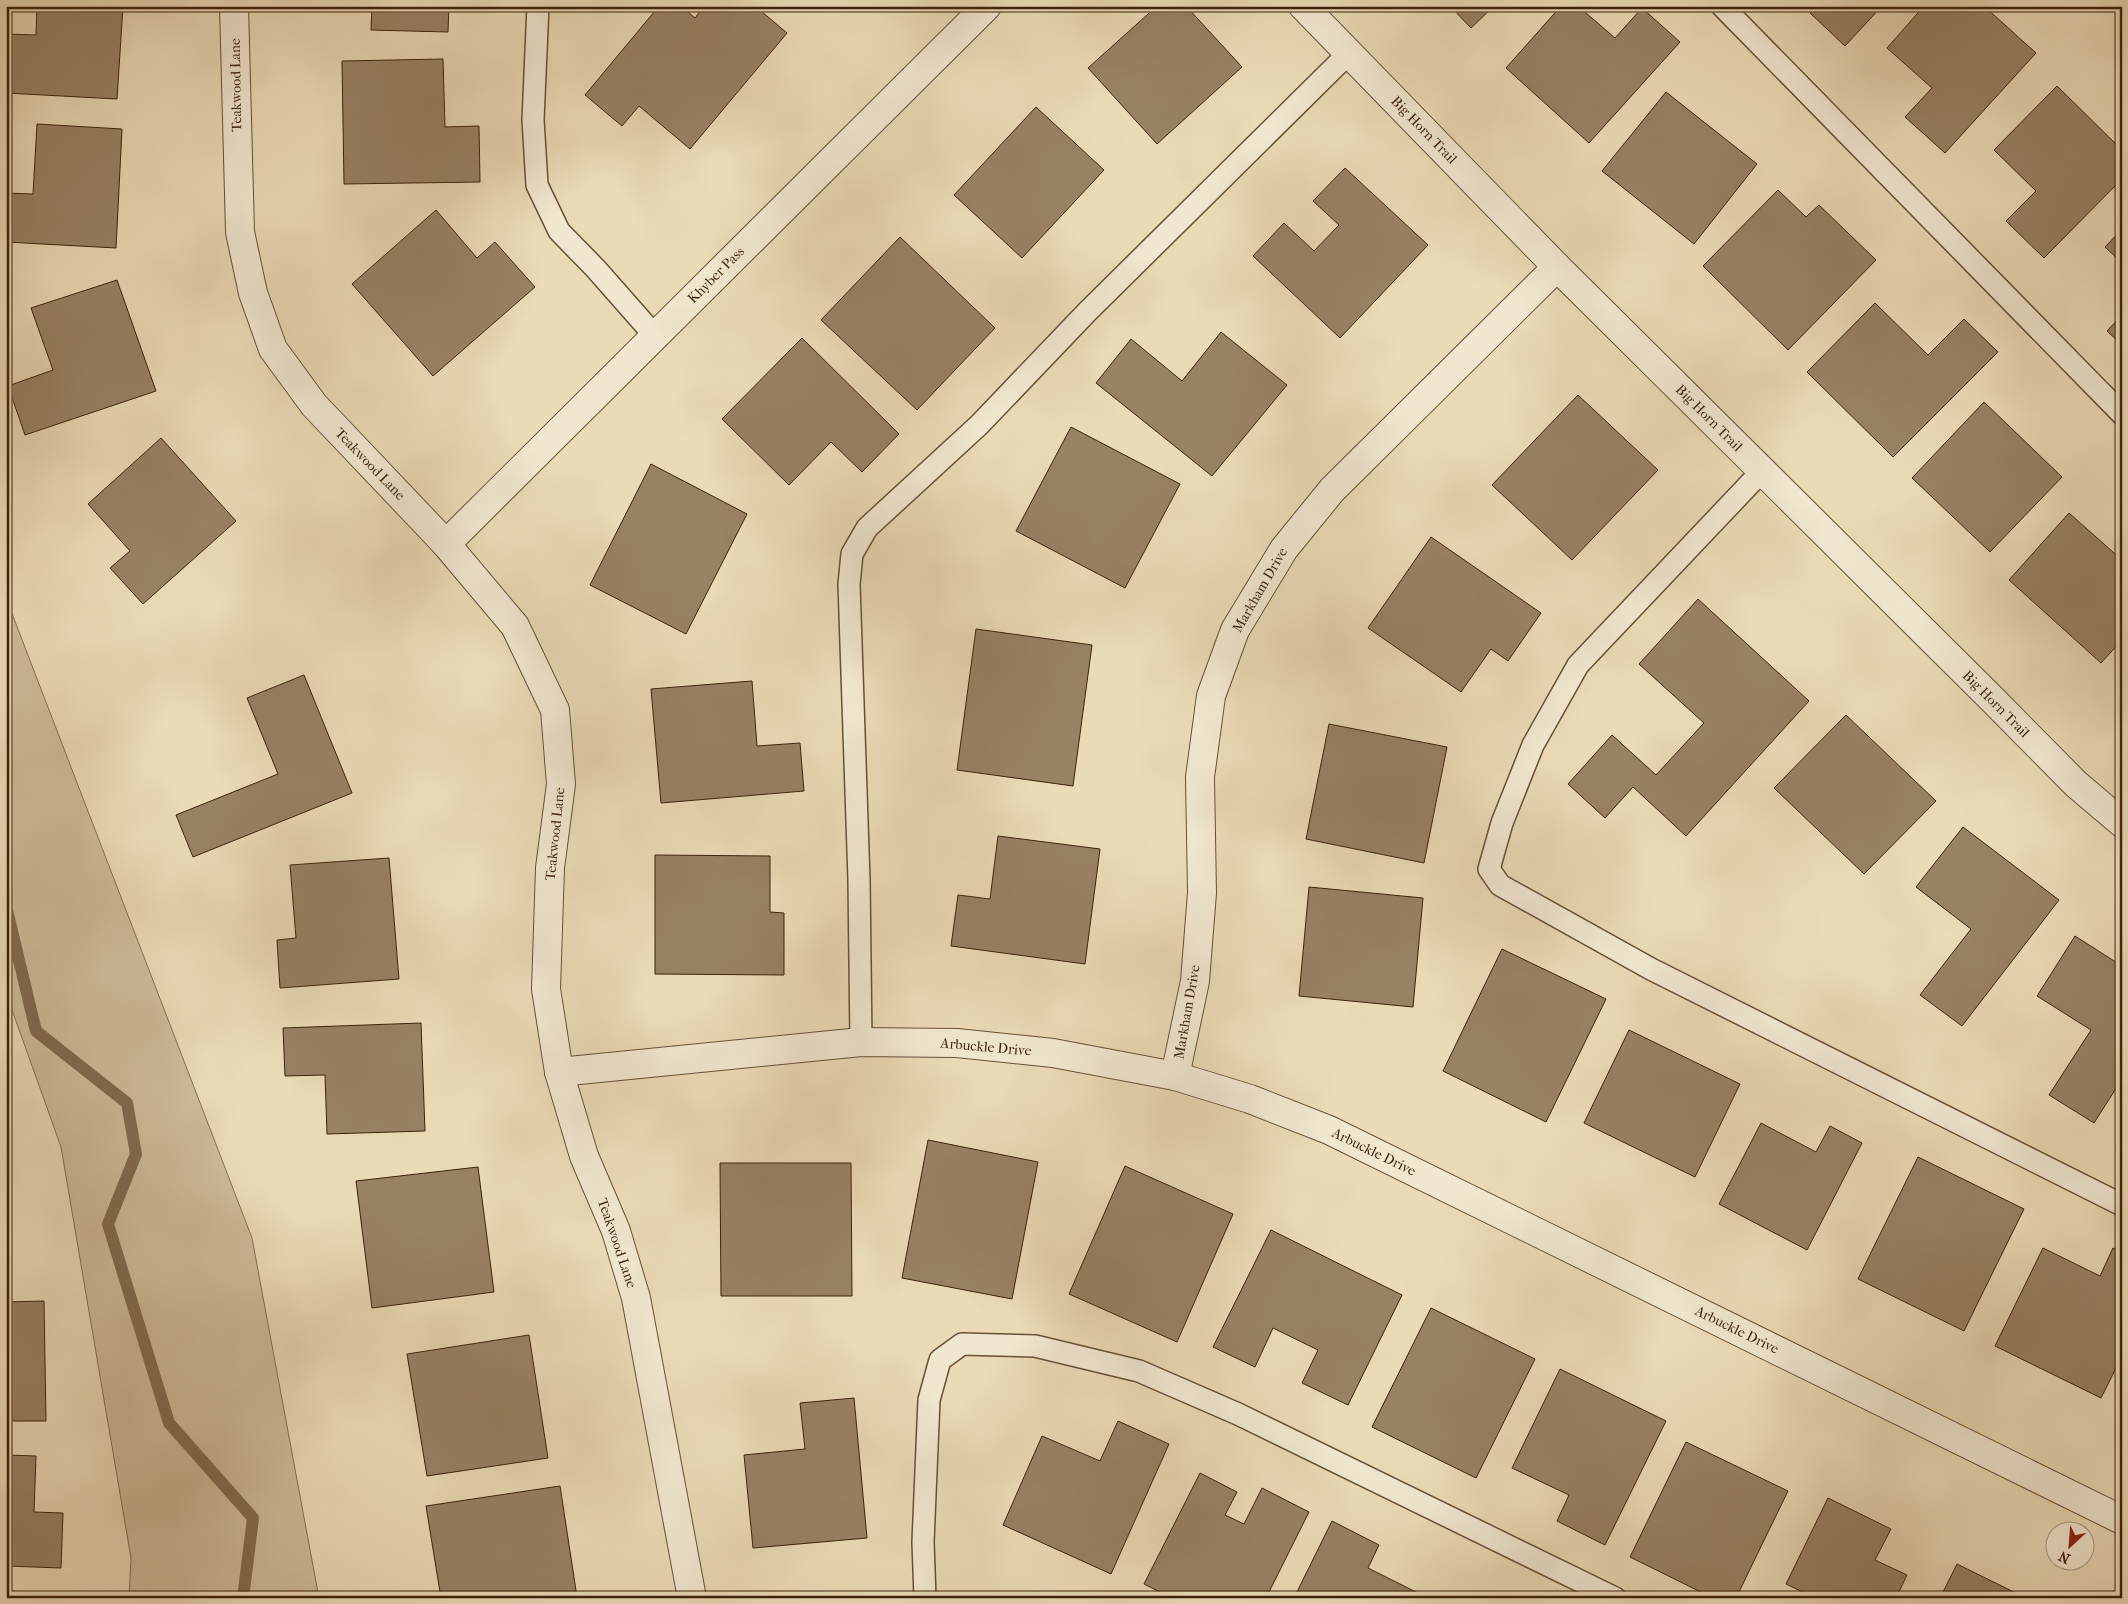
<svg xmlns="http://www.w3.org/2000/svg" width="2128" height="1604" viewBox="0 0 2128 1604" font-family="'IM FELL French Canon',serif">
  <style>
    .green { fill: #cdbb99; stroke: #856e52 }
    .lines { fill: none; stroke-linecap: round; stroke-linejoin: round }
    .stream { stroke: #816b4f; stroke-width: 12 }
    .building { fill: #978264; stroke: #3d220b }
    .service-casing { stroke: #685036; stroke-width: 24 }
    .minor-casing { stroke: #685036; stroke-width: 30 }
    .service { stroke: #f1e7d0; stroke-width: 21 }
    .minor { stroke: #f1e7d0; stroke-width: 28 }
    .labels { text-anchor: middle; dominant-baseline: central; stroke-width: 4; stroke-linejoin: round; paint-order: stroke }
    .street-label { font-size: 14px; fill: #3d220b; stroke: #f1e7d0 }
  </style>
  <rect width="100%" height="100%" fill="#eadab6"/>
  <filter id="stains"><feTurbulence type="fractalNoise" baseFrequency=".004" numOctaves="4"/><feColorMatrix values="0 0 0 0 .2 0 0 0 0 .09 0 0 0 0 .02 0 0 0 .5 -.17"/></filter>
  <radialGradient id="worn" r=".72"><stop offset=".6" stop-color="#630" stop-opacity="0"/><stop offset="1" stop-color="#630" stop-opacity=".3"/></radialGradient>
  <polygon class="green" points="6,598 252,1238 319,1598 129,1598 131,1558 61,1147 6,993"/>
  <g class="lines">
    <polyline class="stream" points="6,906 36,1031 127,1103 136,1154 108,1224 169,1423 253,1518 243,1598"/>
  </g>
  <g class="building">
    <polygon points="37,6 123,6 117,99 6,93 6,34 36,35"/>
    <polygon points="372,6 449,6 448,32 371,30"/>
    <polygon points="659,6 681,6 695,18 704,6 755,6 787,33 690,149 639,106 622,126 585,95"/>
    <polygon points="1157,6 1186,6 1242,67 1157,144 1088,68"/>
    <polygon points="1450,6 1494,6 1471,28"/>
    <polygon points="1561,6 1578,6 1615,38 1642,8 1680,42 1589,143 1506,68"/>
    <polygon points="1817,6 1882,6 1845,46 1810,13"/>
    <polygon points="1924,6 1984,6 2036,53 1945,153 1905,117 1932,88 1887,48"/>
    <polygon points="443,59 445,127 479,126 480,182 344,184 342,61"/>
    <polygon points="2057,86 2122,150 2122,179 2044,258 2006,221 2036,191 1994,150"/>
    <polygon points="1666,92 1757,164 1694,244 1602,171"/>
    <polygon points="1036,107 1104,170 1022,258 954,195"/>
    <polygon points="37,124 122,129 116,248 6,242 6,193 33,194"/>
    <polygon points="1345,168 1428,245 1340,338 1253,256 1284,223 1314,251 1339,225 1313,201"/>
    <polygon points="1778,190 1806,217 1819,205 1876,260 1788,350 1703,266"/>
    <polygon points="436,210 477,258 495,242 535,287 433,376 352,284"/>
    <polygon points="2122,229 2122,263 2105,247"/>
    <polygon points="900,237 995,328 917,410 821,320"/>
    <polygon points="117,280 156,391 25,435 8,386 53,370 31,308"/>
    <polygon points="1875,303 1928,355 1964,319 1998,352 1893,457 1807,372"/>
    <polygon points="2122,315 2122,345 2107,331"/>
    <polygon points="1221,332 1287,385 1212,476 1096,383 1131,339 1182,381"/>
    <polygon points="802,338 899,434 862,472 831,442 789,485 722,419"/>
    <polygon points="1578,395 1658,470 1572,560 1492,485"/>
    <polygon points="1984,402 2062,477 1990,552 1912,478"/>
    <polygon points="1071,427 1180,484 1125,588 1016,531"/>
    <polygon points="161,438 236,521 143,604 110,568 130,551 88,504"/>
    <polygon points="651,464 747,514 686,634 590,585"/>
    <polygon points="2069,513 2122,560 2122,640 2101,663 2009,580"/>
    <polygon points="1431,537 1541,613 1508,661 1491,649 1461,692 1368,628"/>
    <polygon points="1698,599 1809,701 1686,836 1633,787 1605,818 1568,784 1612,735 1656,775 1704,723 1639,664"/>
    <polygon points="976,629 1092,645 1073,786 957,770"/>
    <polygon points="304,675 352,793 193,857 176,815 278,774 247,698"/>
    <polygon points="752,681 757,746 800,743 804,791 661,803 651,689"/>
    <polygon points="1846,715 1936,801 1864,874 1774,788"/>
    <polygon points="1329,724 1447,747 1424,863 1306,839"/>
    <polygon points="1963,827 2059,900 1962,1026 1920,995 1971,929 1916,887"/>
    <polygon points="998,836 1100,849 1085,964 951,946 958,895 990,899"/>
    <polygon points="655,855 770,856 770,912 784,913 784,975 655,974"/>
    <polygon points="389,858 399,979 280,988 277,940 296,938 290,865"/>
    <polygon points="1309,887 1423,898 1413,1007 1299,996"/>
    <polygon points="2075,936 2122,966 2122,1079 2094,1123 2049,1095 2091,1030 2037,996"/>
    <polygon points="1502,949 1606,999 1546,1122 1443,1071"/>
    <polygon points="421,1023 425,1131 327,1134 325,1075 285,1076 283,1028"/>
    <polygon points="1629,1030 1740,1084 1695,1177 1584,1123"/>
    <polygon points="1761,1123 1816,1152 1830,1126 1862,1143 1807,1250 1719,1204"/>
    <polygon points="928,1140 1038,1162 1012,1299 902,1278"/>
    <polygon points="1918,1157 2024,1209 1964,1331 1858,1279"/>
    <polygon points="720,1163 851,1163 852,1296 721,1296"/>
    <polygon points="1125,1166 1233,1214 1177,1342 1069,1294"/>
    <polygon points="478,1167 494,1292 372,1308 356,1181"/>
    <polygon points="1271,1230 1402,1295 1348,1405 1302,1383 1318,1350 1273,1328 1255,1367 1213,1347"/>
    <polygon points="2043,1248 2100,1276 2113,1248 2122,1252 2122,1356 2101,1398 1995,1346"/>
    <polygon points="44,1301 46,1421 6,1421 6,1302"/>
    <polygon points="1431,1308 1535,1359 1476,1478 1372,1427"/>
    <polygon points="529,1335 548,1458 427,1476 407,1354"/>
    <polygon points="1560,1369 1666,1421 1605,1545 1557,1521 1569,1495 1512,1468"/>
    <polygon points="854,1398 867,1538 753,1548 744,1455 805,1449 800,1403"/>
    <polygon points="1118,1421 1169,1444 1111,1574 1003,1525 1042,1436 1100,1461"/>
    <polygon points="1686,1442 1788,1491 1736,1598 1713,1598 1630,1557"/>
    <polygon points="6,1455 36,1456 34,1512 63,1513 61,1568 6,1566"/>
    <polygon points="1200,1473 1237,1492 1225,1515 1244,1524 1262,1488 1309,1512 1266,1598 1172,1598 1144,1584"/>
    <polygon points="560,1486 577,1597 441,1598 426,1506"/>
    <polygon points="1828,1498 1891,1529 1875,1560 1907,1575 1896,1598 1815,1598 1786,1584"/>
    <polygon points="1332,1521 1379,1545 1368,1568 1418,1593 1416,1598 1294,1598"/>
    <polygon points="1957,1564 2026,1598 1940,1598"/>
  </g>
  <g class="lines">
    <defs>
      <g id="service">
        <polyline points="538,6 533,120 537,185 559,231 596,269 655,336"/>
        <polyline points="1722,6 2122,414"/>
        <polyline points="1762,471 1578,665 1533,745 1502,823 1489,869 1500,885 1651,969 2122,1205"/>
        <polyline points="861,1042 859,880 849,584 852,554 867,528 979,425 1088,311 1349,53"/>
        <polyline points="925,1598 923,1542 929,1400 940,1360 962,1344 1035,1346 1139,1371 1238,1414 1615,1598"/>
      </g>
      <g id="minor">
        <polyline points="234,6 240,232 253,293 273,349 314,405 446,544 515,626 555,710 561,784 550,868 546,989 559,1072 584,1156 616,1231 636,1298 692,1598"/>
        <polyline points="1303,6 1557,267 1992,699 2076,784 2122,823"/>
        <polyline points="446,544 987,6"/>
        <polyline points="559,1072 861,1042 957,1043 1053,1053 1175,1076 1250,1099 1329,1130 2122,1520"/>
        <polyline points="1175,1076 1195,981 1202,893 1200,777 1211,696 1235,630 1284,549 1332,490 1557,267"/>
      </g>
    </defs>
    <use href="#service" class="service-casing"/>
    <use href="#minor" class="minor-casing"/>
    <use href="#service" class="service"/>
    <use href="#minor" class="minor"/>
  </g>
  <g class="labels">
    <g class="street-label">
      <text transform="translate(236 85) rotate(-91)">Teakwood Lane</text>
      <text transform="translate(1424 130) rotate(46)">Big Horn Trail</text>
      <text transform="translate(716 275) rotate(-45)">Khyber Pass</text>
      <text transform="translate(1709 418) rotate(45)">Big Horn Trail</text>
      <text transform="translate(370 464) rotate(46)">Teakwood Lane</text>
      <text transform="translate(1260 590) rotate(-60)">Markham Drive</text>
      <text transform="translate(1996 704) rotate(45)">Big Horn Trail</text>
      <text transform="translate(555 834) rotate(-84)">Teakwood Lane</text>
      <text transform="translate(1187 1012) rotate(-80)">Markham Drive</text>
      <text transform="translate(986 1047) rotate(5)">Arbuckle Drive</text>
      <text transform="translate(1374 1152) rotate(26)">Arbuckle Drive</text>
      <text transform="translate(617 1243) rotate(71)">Teakwood Lane</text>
      <text transform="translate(1737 1330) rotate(26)">Arbuckle Drive</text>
    </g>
  </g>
  <rect width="2128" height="1604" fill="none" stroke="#eadab6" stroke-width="25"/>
  <rect x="8" y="8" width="2113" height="1589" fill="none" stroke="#3d220b" stroke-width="2.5"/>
  <rect x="12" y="12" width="2103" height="1579" fill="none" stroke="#3d220b"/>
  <g transform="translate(2070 1546) rotate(206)"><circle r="24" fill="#f1e7d0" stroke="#a99881"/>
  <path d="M0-4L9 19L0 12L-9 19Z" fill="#8f2418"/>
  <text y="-8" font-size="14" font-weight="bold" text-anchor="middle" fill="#3d220b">N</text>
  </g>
  <rect width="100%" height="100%" filter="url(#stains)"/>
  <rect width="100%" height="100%" fill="url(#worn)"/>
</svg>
